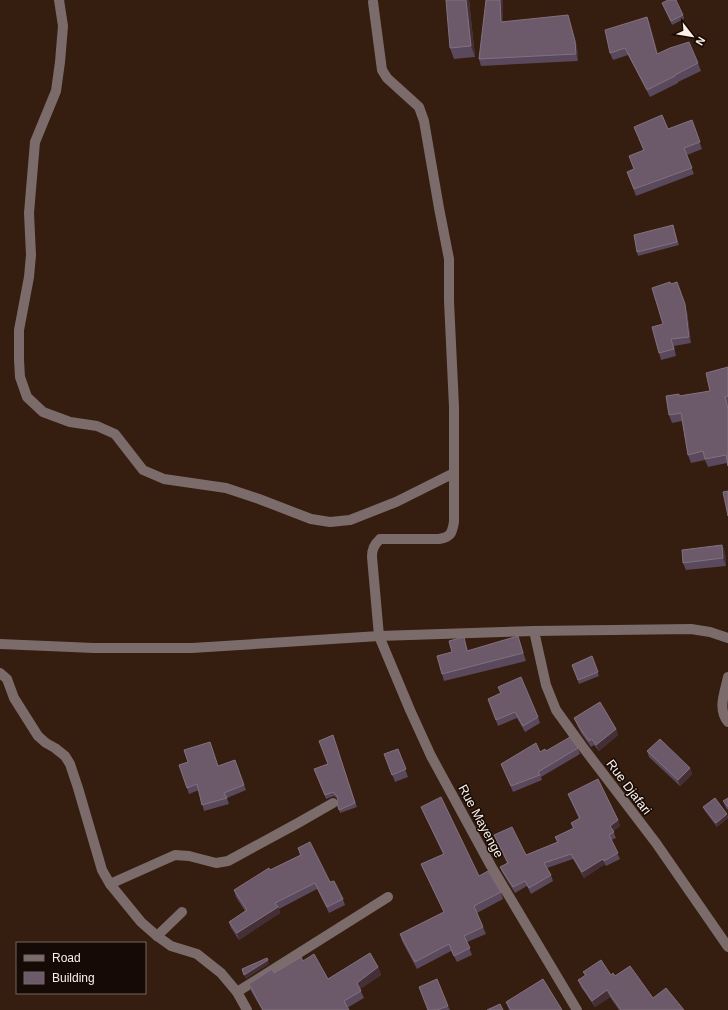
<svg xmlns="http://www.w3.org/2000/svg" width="728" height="1010" viewBox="0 0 728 1010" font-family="Helvetica,sans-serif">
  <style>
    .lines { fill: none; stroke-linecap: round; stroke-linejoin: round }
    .minor { stroke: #7b6b6b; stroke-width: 10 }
    .wall { fill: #5a485c }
    .shaded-wall { fill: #442f37 }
    .building { fill: #6c5a6b; stroke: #82717e }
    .labels { text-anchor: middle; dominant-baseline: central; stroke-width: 3; stroke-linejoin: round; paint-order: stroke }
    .street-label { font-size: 13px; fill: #fdefe8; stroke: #150a05 }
  </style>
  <rect width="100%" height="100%" fill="#351d0f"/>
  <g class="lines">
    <g class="minor">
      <polyline points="59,0 63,26 60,62 56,91 35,142 29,213 31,255 29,277 19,330 19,360 20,377 27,397 43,412 70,422 97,426 115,434 143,470 164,479 226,488 259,499 311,519 330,522 350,520 396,502 454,473"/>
      <path d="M373 2 382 70 387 78 419 107 424 121 439 208 449 259V301L454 407V522C452 533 451 537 439 539H380C374 545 372 549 372 557L379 636 410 710 431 756 491 866 577 1010"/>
      <polyline points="534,631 546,685 556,710 582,746 656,843 728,947"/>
      <polyline points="0,644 94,648 192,648 379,636 534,631 691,629 710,632 728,638"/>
      <polyline points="0,673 7,679 14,698 38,736 46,743 55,748 65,756 70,764 78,788 102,870 110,884 141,922 157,936 171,946 197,954 221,973 237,992 388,897"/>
      <path d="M728 677C725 692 717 709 728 722"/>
      <polyline points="110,884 175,855 189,856 216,863 228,861 298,823 333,803"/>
      <polyline points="157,936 182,912"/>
      <polyline points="237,992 247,1010"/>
    </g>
  </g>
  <g class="wall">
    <polygon points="469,0 475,57 454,59 450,48"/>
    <polygon points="486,0 503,0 503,22 570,22 577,47 578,61 481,66 479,59"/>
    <polygon points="662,3 683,15 684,19 672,25"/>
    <polygon points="647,17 658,54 698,63 701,71 678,82 678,83 650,97 628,55 613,60 610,53"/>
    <polygon points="692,120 702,149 687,155 694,174 636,196 627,172 634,169 643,150 634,127 668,129"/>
    <polygon points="673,225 679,245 638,256 637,252"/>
    <polygon points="687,311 691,343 674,346 676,356 661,360 659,353"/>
    <polygon points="728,367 728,466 727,463 708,467 705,460 691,463 688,455 682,421 672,423 669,415 679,396 710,391"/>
    <polygon points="722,545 725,552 726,566 686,570 683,563"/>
    <polygon points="518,636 526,661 444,681 442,674 452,652 466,644 468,651"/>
    <polygon points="592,656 599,676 579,684 572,665"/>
    <polygon points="498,687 538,717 540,723 525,732 517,718 498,726 488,699 501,693"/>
    <polygon points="574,718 616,729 618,735 599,751 594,745 591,747 581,733"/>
    <polygon points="333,735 357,807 340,813 337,803 338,799 334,796 326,799 314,769 328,764"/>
    <polygon points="210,742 218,766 235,760 246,790 227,798 229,804 204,811 199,790 189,794 179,765 188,762"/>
    <polygon points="578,748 580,754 541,777 542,780 513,792 501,764 540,752"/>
    <polygon points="398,749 408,777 395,782 384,754"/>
    <polygon points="647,751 690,768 692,774 680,786 649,757"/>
    <polygon points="568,794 618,820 620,826 613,831 616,838 611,840 620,859 606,866 605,864 584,878 573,859 547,868 551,875 553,881 531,894 527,886 515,893 502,872 500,867 507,863 494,835 526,855 557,842 555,837 573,829 571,823 579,819"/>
    <polygon points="728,798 728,810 726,808 723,801"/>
    <polygon points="421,807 479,876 501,892 503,899 477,913 486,934 467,942 472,955 457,962 451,951 417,969 402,941 400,934 444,912 424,871 421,864 443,854 424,814"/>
    <polygon points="703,807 728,816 728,818 717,827 705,811"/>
    <polygon points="298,848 330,882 343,899 345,905 329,913 317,889 279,909 280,913 239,940 231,928 229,922 245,911 236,897 234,890 270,870 300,855"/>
    <polygon points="303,961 328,979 378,967 381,975 360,989 364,998 347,1008 349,1010 262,1010 251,991 249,984"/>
    <polygon points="583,972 611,975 615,976 653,998 684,1010 619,1010 610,997 595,1007 581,987 578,980 585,976"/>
    <polygon points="506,1002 562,1010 509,1010"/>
    <polygon points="448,1006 450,1010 427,1010"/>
  </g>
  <g class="shaded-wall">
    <polygon points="466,0 469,0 475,57 471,46"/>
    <polygon points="500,0 503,0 503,28 501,22"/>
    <polygon points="568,15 577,47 578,61 576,54"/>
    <polygon points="647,17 650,24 660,61 657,54"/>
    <polygon points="677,282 687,311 691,343 689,337"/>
    <polygon points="722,545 725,552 726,566 723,558"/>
    <polygon points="616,729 618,735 599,751 596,745"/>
    <polygon points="690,768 692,774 680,786 678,780"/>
    <polygon points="727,814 728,818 717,827 716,823"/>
    <polygon points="618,820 620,826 612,831 610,826"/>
    <polygon points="603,859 605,864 584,878 582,872"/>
    <polygon points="278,907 280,913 239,940 237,933"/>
    <polygon points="268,960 269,964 246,979 244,975"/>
    <polygon points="378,967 381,975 359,990 357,983"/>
    <polygon points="607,990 610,997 595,1007 592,1001"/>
  </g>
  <g class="building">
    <polygon points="446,0 466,0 471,46 450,48"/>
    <polygon points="486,0 500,0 501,22 568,15 575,41 576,54 479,59"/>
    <polygon points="668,0 676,0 683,15 671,21 662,3"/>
    <polygon points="647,17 657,54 670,48 689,42 698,63 675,75 675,76 647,90 625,48 610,53 605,30"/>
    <polygon points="662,115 668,129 692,120 700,142 684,148 692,168 634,189 627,172 634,169 629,156 644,150 634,127"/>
    <polygon points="673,225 677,242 637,252 634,235"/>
    <polygon points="670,282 671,284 677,282 685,304 689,337 671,339 674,349 659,353 652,327 663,324 652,288"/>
    <polygon points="728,367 728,396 725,397 728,409 728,466 726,455 705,459 703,451 688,455 681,413 669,415 666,396 679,394 679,396 710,391 706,373"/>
    <polygon points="728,491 728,516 723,492"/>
    <polygon points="722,545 723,558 683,563 682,550"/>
    <polygon points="518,636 523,653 442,674 437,656 452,652 449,641 464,637 467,651"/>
    <polygon points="592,656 598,672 578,680 572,665"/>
    <polygon points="521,677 538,717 523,726 515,712 496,720 488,699 501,693 498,687"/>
    <polygon points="600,702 616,729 596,745 592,739 589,741 579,727 574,718"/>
    <polygon points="333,735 355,803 339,810 337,803 338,800 337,796 333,792 325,795 314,769 328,764 319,741"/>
    <polygon points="570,737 578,748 538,772 540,775 511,786 501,764 536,743 540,752 545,749 546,751"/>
    <polygon points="660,739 690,768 678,780 647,751"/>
    <polygon points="210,742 218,766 235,760 244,785 224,793 227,798 202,805 197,784 187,788 179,765 188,762 184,750"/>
    <polygon points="398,749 406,769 392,775 384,754"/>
    <polygon points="598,779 618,820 610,826 614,832 609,835 618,853 604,861 603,859 582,872 571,854 544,863 551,875 529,888 525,881 513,887 500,867 508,863 494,835 512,827 526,855 558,842 555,837 574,828 571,823 580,818 568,794"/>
    <polygon points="441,797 479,876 488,871 501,892 474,906 483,927 464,936 470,948 454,956 449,944 415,962 400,934 444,912 421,864 444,854 421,807"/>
    <polygon points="715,798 727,814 716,823 703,807"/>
    <polygon points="728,798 728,807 723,801"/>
    <polygon points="310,842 330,882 334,881 343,899 327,907 315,883 275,903 278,907 237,933 229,922 247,910 234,890 269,868 270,870 301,855 298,848"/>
    <polygon points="370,953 378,967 357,983 361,991 344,1001 349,1010 263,1010 249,984 272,969 274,973 301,957 303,961 314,954 328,979"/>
    <polygon points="267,958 268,960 244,975 242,969"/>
    <polygon points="601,960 611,975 613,973 615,976 630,966 653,998 666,988 684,1010 621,1010 607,990 592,1001 578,980 586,975 583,972"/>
    <polygon points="437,979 448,1006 437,1010 428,1010 419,987"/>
    <polygon points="543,979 562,1010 511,1010 506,1002"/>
    <polygon points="500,1004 503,1010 487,1010"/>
  </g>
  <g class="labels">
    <g class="street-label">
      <text transform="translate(629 787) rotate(53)">Rue Djafari</text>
      <text transform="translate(481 821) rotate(62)">Rue Mayenge</text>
    </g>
  </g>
  <rect x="16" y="942" width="130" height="52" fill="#150a05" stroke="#726660"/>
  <rect x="24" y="955" width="20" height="6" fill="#7b6b6b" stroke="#726660"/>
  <text x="52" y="962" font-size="12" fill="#fdefe8">Road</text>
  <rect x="24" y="972" width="20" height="12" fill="#6c5a6b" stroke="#726660"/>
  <text x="52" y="982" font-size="12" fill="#fdefe8">Building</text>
  <g transform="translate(692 36) rotate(121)" stroke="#150a05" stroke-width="3" paint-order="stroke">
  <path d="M0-3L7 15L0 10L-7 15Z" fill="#fdefe8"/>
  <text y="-6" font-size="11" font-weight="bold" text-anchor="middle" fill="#fdefe8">N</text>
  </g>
</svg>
